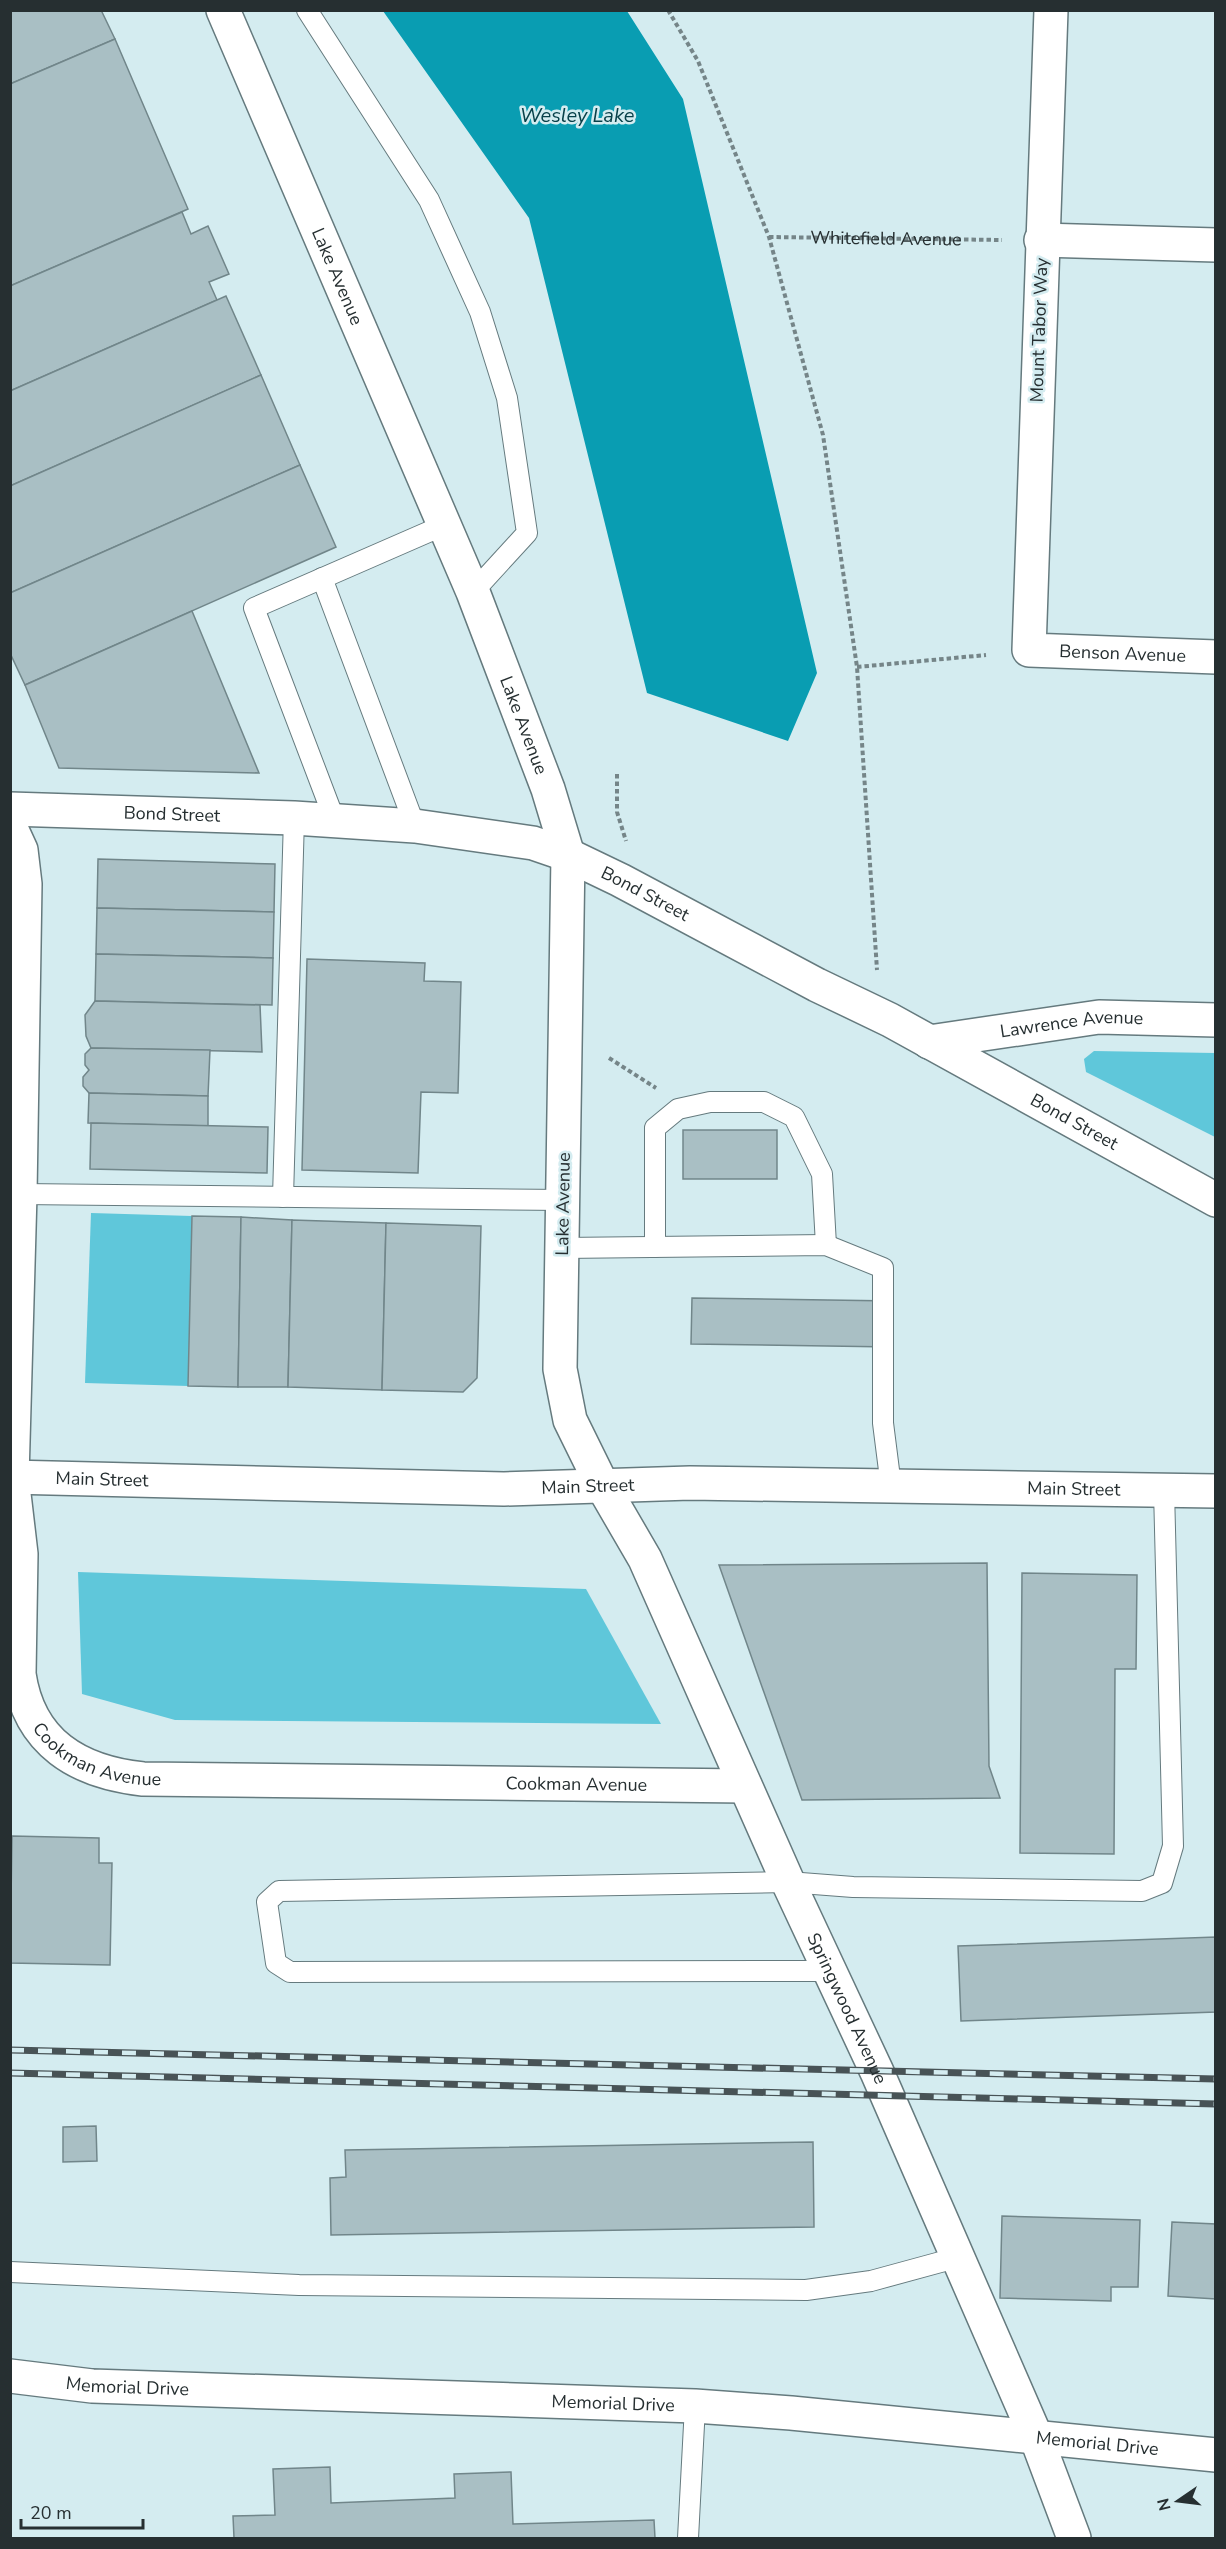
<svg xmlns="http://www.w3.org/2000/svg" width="1226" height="2549" viewBox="0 0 1226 2549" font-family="'Nunito Sans',sans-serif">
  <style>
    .green { fill: #5fc7da }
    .water { fill: #099db2 }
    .building { fill: #a9bfc4; stroke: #71868a; stroke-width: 1.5 }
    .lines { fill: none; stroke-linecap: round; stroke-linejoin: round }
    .service-casing { stroke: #657a7e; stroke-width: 22 }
    .minor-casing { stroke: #657a7e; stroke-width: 36 }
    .tertiary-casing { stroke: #657a7e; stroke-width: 36 }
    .secondary-casing { stroke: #657a7e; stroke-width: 36 }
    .path { stroke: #758588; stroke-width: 4; stroke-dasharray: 4.5 3; stroke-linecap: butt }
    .service { stroke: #fff; stroke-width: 20 }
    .minor { stroke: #fff; stroke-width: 33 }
    .tertiary { stroke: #fff; stroke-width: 33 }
    .secondary { stroke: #fff; stroke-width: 33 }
    .rail-casing { stroke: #485356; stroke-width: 7 }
    .rail { stroke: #d4ecf0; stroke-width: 4.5; stroke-dasharray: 14; stroke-linecap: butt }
    .labels { text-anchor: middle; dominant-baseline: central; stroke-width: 5; stroke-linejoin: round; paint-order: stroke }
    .street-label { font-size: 18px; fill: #262f31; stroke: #d4ecf0 }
    .water-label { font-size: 20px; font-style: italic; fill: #074049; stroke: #d4ecf0 }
  </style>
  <rect width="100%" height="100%" fill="#d4ecf0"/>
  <g class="green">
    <polygon points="1094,1051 1215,1053 1215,1137 1086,1072 1084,1059"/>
    <polygon points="91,1213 192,1216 188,1386 85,1383"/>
    <polygon points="78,1572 586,1589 661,1724 175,1720 82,1694"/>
  </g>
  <polygon class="water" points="383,11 627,11 683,99 817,673 788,741 647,693 529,218"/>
  <g class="building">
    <polygon points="10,10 101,10 115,39 10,84"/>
    <polygon points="115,39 188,209 10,286 10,84"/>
    <polygon points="182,212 191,234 208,226 229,274 209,282 217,300 10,391 10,286"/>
    <polygon points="226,296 261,375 10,486 10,391"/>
    <polygon points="261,375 300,465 10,593 10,486"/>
    <polygon points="300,465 336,547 25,685 10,653 10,593"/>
    <polygon points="192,611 259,773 59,768 25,685"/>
    <polygon points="98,859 275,864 274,912 97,908"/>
    <polygon points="97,908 274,912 273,958 96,954"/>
    <polygon points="96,954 273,958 272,1005 95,1001"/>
    <polygon points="307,959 425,963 424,981 461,982 458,1093 421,1092 418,1173 302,1170"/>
    <polygon points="95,1001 260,1005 262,1052 91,1048 86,1036 85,1015"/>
    <polygon points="91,1048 210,1050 208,1096 89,1093 83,1086 83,1077 89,1070 85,1065 85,1054"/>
    <polygon points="89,1093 208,1096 208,1126 88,1123"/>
    <polygon points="91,1123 268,1127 267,1173 90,1169"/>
    <rect x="683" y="1130" width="94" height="49"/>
    <polygon points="192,1216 241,1217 238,1387 188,1386"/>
    <polygon points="241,1217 292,1220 288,1387 238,1387"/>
    <polygon points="292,1220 386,1223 382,1390 288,1387"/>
    <polygon points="386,1223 481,1226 477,1378 463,1392 382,1390"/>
    <polygon points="692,1298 893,1301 892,1347 691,1344"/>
    <polygon points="987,1563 989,1766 1000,1798 802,1800 719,1565"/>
    <polygon points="1022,1573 1137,1575 1136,1669 1115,1669 1114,1854 1020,1853"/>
    <polygon points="12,1836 99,1838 99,1863 112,1863 110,1965 10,1963"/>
    <polygon points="1216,1937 1216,2012 961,2021 958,1946"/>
    <polygon points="96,2126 97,2161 63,2162 63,2127"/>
    <polygon points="813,2142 814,2227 331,2235 330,2178 346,2177 345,2150"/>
    <polygon points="1002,2216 1140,2220 1138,2287 1111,2287 1111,2301 1000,2298"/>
    <polygon points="1172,2222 1216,2224 1216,2299 1168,2296"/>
    <polygon points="330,2467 331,2503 455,2498 454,2474 511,2472 513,2524 654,2520 655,2538 234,2538 233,2516 275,2515 273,2469"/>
  </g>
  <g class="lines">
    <defs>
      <g id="service">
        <polyline points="307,10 429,200 480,312 507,398 527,533 473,592"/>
        <polyline points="322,578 415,826"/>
        <polyline points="335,821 254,608 442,526"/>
        <polyline points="20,1194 564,1200"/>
        <polyline points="283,1197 294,818"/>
        <polyline points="655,1247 655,1128 678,1109 710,1102 764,1102 794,1117 822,1174 826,1245"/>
        <polyline points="562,1248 826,1245 883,1268 883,1423 891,1486"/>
        <polyline points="829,1971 290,1972 276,1963 267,1902 279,1891 788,1882 853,1887 1142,1891 1162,1883 1173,1846 1164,1490"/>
        <polyline points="10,2272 299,2285 806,2290 871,2281 959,2257"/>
        <polyline points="688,2538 695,2406"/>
      </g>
      <g id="minor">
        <path id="s2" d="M223 10 473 592 548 789 568 855 560 1369 570 1420 602 1485 645 1559 788 1882 877 2072 1036 2437 1074 2538"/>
        <path id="s3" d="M1051 10 1029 650 1216 657"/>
        <polyline points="1041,240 1216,245"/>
        <path id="s4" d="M10 809 294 818 415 826 533 843 568 855 620 880 817 985 890 1020 1216 1200"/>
        <path id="s5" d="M10 826 21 850 25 884 20 1194 12 1477 21 1554 19 1674C29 1743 78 1772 143 1779L745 1786"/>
        <path id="s6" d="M929 1042 1099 1017 1216 1020"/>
      </g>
      <g id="tertiary">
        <path id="s7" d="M10 2376 92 2386 695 2406 791 2413 1216 2455"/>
      </g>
      <g id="secondary">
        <path id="s8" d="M10 1477 504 1489 690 1483 1216 1491"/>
      </g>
    </defs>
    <use href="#service" class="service-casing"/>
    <use href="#minor" class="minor-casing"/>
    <use href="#tertiary" class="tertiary-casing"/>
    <use href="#secondary" class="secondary-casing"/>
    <g class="path">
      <polyline points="668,10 698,61 769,237 823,435 857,667 877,970"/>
      <path id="s1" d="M769 237 1002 240"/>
      <polyline points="857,667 986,655"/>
      <polyline points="617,774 617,812 626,841"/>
      <polyline points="609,1058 656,1088"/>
    </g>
    <use href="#service" class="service"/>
    <use href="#minor" class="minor"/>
    <use href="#tertiary" class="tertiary"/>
    <use href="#secondary" class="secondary"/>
    <defs>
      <g id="rail">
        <polyline points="10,2050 1216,2079"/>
        <polyline points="10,2073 1216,2104"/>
      </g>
    </defs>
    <use href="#rail" class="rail-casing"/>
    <use href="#rail" class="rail"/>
  </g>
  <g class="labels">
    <g class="street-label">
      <text stroke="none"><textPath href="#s1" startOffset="117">Whitefield Avenue</textPath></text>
      <text stroke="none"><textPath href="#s2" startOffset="290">Lake Avenue</textPath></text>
      <text transform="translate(1039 330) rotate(-88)">Mount Tabor Way</text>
      <text stroke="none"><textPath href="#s3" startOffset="734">Benson Avenue</textPath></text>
      <text stroke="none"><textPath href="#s2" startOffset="776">Lake Avenue</textPath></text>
      <text stroke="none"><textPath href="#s4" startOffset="162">Bond Street</textPath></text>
      <text stroke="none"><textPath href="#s4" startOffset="648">Bond Street</textPath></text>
      <text stroke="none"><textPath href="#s6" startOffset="144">Lawrence Avenue</textPath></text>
      <text stroke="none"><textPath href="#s4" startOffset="1134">Bond Street</textPath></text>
      <text transform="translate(563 1204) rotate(-89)">Lake Avenue</text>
      <text stroke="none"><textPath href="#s8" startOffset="92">Main Street</textPath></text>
      <text stroke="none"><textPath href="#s8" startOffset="578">Main Street</textPath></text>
      <text stroke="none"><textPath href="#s8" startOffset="1064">Main Street</textPath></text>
      <text stroke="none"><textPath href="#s5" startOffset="976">Cookman Avenue</textPath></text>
      <text stroke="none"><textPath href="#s5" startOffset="1462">Cookman Avenue</textPath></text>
      <text stroke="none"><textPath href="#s2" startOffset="2130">Springwood Avenue</textPath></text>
      <text stroke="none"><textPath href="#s7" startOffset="118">Memorial Drive</textPath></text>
      <text stroke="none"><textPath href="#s7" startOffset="604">Memorial Drive</textPath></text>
      <text stroke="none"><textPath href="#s7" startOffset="1090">Memorial Drive</textPath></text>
    </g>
    <g class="water-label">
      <text x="577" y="115">Wesley Lake</text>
    </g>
  </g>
  <rect width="1226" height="2549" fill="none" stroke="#262f31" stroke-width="24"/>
  <g transform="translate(1178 2501) rotate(256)" stroke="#d4ecf0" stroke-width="4.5" paint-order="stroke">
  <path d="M0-4.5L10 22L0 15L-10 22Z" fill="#262f31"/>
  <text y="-9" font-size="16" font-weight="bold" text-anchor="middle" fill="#262f31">N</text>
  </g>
  <path d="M21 2519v9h122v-9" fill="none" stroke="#262f31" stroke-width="3"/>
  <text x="30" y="2519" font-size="18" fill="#262f31" stroke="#d4ecf0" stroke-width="4.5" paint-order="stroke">20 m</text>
</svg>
